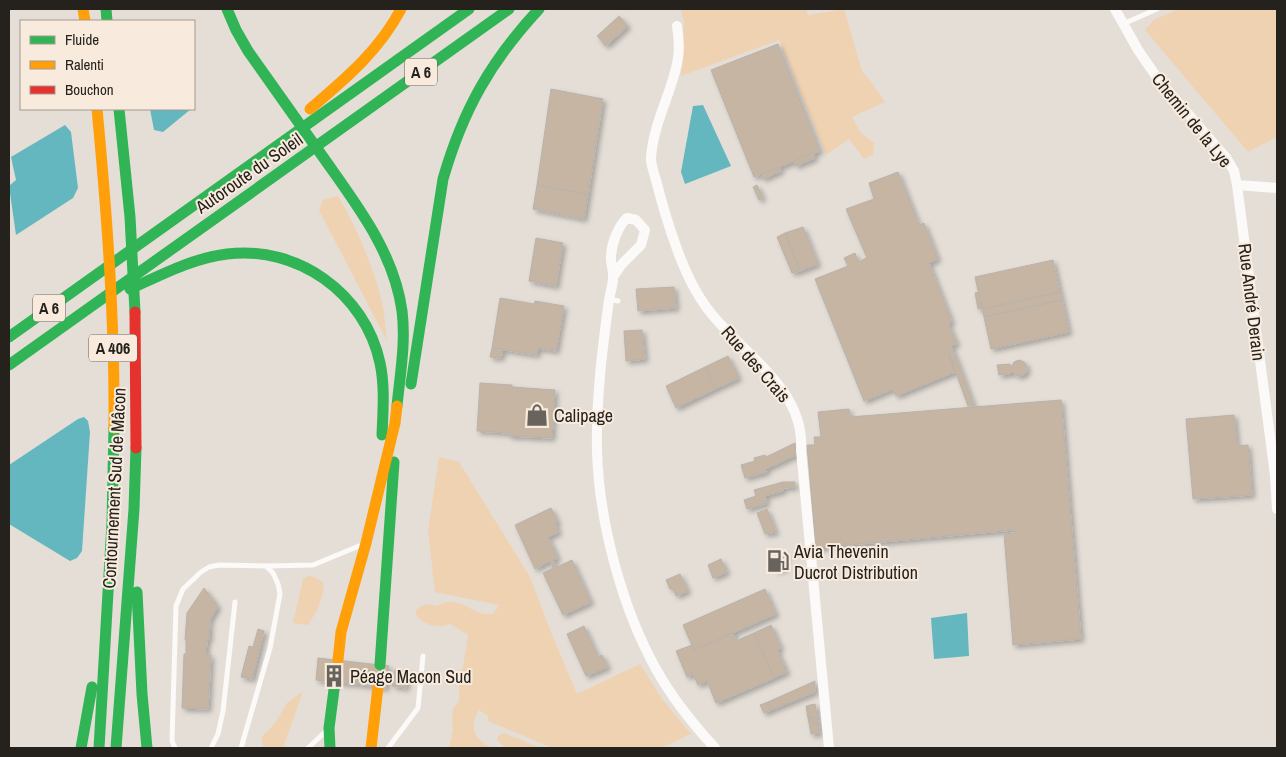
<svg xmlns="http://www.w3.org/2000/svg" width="1286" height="757" viewBox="0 0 1286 757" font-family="'Archivo Narrow',sans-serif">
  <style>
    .green { fill: #efd2b1 }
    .water { fill: #65b7bf }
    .building { fill: #c5b5a2; stroke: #b8b3ae; filter: url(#shadow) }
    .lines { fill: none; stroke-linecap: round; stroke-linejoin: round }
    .lane { stroke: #fbfaf9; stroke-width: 5 }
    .street { stroke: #fbfaf9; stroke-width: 10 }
    .fast { stroke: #30b455; stroke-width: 11 }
    .slow { stroke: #ff9f0a; stroke-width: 11 }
    .jam { stroke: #e5322d; stroke-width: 11 }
    .labels { text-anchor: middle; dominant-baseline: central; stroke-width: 4; stroke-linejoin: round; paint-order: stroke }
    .shield { fill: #f8ebde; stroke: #645e56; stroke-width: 1 }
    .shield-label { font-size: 16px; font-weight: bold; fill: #25211c }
    .street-label { font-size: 18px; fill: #25211c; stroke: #f8ebde }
    .poi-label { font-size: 18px; fill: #25211c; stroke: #f8ebde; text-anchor: start }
  </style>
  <defs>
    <filter id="shadow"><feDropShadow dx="3" dy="3" stdDeviation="2.5" flood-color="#0004"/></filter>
  </defs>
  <rect width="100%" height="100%" fill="#e4ded7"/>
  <g class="green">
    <polygon points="681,9 806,9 808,15 844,9 862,71 872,83 885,102 852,117 860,132 874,143 873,155 864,159 849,139 826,155 779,40 681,76 684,22"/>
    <polygon points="1178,9 1277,9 1277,137 1248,152 1145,30 1154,20"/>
    <path d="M338 196C357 228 373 266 382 302 385 315 385 328 387 341L319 210 323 200Z"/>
    <path d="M439 457 459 462 530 577 551 632 577 694 640 664 662 699 691 734 661 748H553L488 721V716L479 710C468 727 474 740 493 748H449L453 730 452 721 453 709 459 701V680L463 667 468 635 450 624C438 629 424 625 416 615V610C424 604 427 603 437 606 461 592 470 617 493 614L499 605 435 592 428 531Z"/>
    <path d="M309 576 315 577 323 582C326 595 315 614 308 625L293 623 303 579Z"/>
    <polygon points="303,691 283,748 264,748 261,738 276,722 286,704"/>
    <polygon points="504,733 541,748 505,748 497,740 498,736"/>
  </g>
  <g class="water">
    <polygon points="703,105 731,166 685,184 681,172 693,106"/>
    <polygon points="150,109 191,109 163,132 154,130"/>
    <polygon points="65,125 71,132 78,188 73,198 16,235 9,186 16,180 11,157"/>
    <polygon points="84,417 88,421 90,432 82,551 77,558 70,561 9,524 9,465 78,419"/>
    <polygon points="967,613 969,656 934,659 931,618"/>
  </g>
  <g class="building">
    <polygon points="619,16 628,26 606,46 597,36"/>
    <polygon points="778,44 820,151 754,177 711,70"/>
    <polygon points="551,89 603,99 588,195 537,185"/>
    <polygon points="813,153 815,158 796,166 794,161"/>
    <polygon points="779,167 781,171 763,179 761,174"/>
    <polygon points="898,172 919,225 924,223 938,259 929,263 952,322 948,323 957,344 951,346 957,360 952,362 948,354 955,372 896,396 893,389 864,401 815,279 848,266 844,258 855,253 858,262 867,258 846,209 874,199 869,183"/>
    <polygon points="537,185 588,195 584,219 533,209"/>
    <polygon points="757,185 763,198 759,200 753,187"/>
    <polygon points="803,227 818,264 800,271 785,233"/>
    <polygon points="785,233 800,271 792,273 777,237"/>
    <polygon points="536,238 563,243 556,286 529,281"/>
    <polygon points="1053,260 1060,292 982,309 975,277"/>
    <polygon points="674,287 676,308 638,311 636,289"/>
    <polygon points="979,292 982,308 978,309 975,293"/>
    <polygon points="1060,292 1062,300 984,317 982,309"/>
    <polygon points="500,298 534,304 535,301 564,306 556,351 538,348 537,355 492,348"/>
    <polygon points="1062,300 1069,332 991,349 984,317"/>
    <polygon points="642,330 645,359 626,361 624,331"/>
    <polygon points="492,348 503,349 501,358 490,357"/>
    <polygon points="728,356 739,378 715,389 705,367"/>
    <polygon points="957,360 974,406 968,406 952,362"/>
    <polygon points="1019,360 1024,362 1027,366 1027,371 1024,375 1017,376 1012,372 1010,374 999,375 997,365 1010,364 1010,366 1012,366 1014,362"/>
    <polygon points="705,367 715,389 676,408 666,386"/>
    <polygon points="480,383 512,385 512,387 555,390 552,438 509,436 509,433 477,431"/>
    <polygon points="1061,400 1081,639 1013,645 1004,534 1015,533 1014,530 816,548 807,445 815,445 814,437 821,437 818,412 849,409 850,417"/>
    <polygon points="1234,415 1237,446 1248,445 1252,495 1193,499 1186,419"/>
    <polygon points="795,443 796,455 766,469 767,472 745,478 741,465 755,461 754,458 765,455 766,457"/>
    <polygon points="783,482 783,491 765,496 767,503 747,509 744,500 756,496 754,490"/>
    <polygon points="783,482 795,482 795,487 783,488"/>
    <polygon points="551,508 558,522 555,523 559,532 548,537 558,558 553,560 557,567 572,560 591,602 563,615 543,573 553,568 550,561 535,569 515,525"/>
    <polygon points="767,509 776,532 765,534 757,513"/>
    <polygon points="786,553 788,557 783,559 786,567 777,571 772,559"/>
    <polygon points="721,559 727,572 713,578 708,565"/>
    <polygon points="680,574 688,591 676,596 673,588 670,589 666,580"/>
    <polygon points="204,588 218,606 210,620 209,640 207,640 206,655 211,655 208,709 182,708 184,654 186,654 186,640 185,640 187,613"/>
    <polygon points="765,589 776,614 694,650 683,625"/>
    <polygon points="771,625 781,648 777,650 787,672 774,678 754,633"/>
    <polygon points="584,626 598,657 602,655 608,667 586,676 567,634"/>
    <polygon points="258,629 264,631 252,679 241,677 249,646 253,647"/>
    <polygon points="733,633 736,641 754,633 774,678 716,703 707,681 698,685 693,674 687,677 676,651 692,645 694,650"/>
    <polygon points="318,658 389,666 386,688 356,684 358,671 352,671 351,684 316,680"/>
    <polygon points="395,670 408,671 406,688 392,686"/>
    <polygon points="352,671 358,671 356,684 351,684"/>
    <polygon points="815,681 815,692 771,710 768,702"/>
    <polygon points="768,702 771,710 764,713 760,705"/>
    <polygon points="815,704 818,723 813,724 812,717 808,718 806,706"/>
    <polygon points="812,717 813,724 818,723 820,733 811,734 808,718"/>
  </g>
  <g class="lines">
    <g class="lane">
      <polyline points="1123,24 1157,9"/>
      <polyline points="610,299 618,301"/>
      <polyline points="266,566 313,565 359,546"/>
      <polyline points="175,748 172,741 176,606 183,589 201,572 209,567 219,565 266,566 273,573 278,584 280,594 270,648 241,748"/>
      <polyline points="211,748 218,734 223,711 235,602"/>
      <polyline points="308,748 325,732"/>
      <polyline points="388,748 418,708 423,656"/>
    </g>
    <g class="street">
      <polyline points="1115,9 1138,50 1158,79 1227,159 1234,171 1237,185 1277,188"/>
      <path d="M677 26C679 38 680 51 677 64 670 96 653 125 651 158 651 165 654 173 656 180 662 204 669 227 677 249 686 274 698 299 715 318 749 358 805 392 801 450L829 748"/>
      <polyline points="1237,185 1275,475 1277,509"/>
      <path d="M613 277 622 264 641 245 645 230 636 220 627 218C618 226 612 243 611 255 610 263 614 271 613 278 613 285 610 293 609 300 602 351 596 400 597 451 599 522 622 608 656 669 672 698 693 724 715 748"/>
    </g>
    <g class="fast">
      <polyline points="106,9 107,21"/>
      <path d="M227 9 236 30 248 51C273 86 298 122 323 157 356 204 394 252 402 311 406 342 400 375 397 406"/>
      <polyline points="119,109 130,217 135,312"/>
      <path d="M130 289C161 275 193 258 227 254 297 245 365 293 380 363 385 386 383 411 382 435"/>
      <polyline points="9,337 469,9"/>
      <polyline points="9,365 509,9"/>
      <path d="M411 384 443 179C463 110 490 62 539 9"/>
      <polyline points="137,592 142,694 147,748"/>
      <polyline points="380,665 394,462"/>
      <polyline points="81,748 92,687"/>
      <polyline points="99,748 112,523 114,428"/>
      <polyline points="116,748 134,509 136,448"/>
      <polyline points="330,748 329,728 335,682"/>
    </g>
    <g class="slow">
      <polyline points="83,9 85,21"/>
      <path d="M97 109C107 215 115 321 114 428"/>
      <path d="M310 109C345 79 379 51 401 9"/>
      <polyline points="338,660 341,632 366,543 395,423 397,406"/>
      <polyline points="371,748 378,687"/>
    </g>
    <polyline class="jam" points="135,312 136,448"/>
  </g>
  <defs>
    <symbol id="shop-bare" viewBox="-9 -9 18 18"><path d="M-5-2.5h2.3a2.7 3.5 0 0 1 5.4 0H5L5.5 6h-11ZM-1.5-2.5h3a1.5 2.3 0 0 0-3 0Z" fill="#68635d" stroke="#f8ebde" stroke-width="2.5" paint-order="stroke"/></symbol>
    <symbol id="fuel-bare" viewBox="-9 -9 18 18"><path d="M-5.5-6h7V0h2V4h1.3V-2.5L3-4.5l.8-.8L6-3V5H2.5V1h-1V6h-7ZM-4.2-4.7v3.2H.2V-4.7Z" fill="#68635d" stroke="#f8ebde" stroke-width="2.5" paint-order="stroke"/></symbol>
    <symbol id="building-bare" viewBox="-9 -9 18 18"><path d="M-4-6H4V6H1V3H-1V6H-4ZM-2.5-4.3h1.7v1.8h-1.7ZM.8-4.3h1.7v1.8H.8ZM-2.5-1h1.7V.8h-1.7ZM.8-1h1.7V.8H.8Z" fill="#68635d" stroke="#f8ebde" stroke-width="2.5" paint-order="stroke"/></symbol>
  </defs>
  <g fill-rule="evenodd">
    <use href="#shop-bare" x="521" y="399" width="32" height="32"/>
    <use href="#fuel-bare" x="762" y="545" width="32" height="32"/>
    <use href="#building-bare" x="318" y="660" width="32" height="32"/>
  </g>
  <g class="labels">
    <g class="shield">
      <rect x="405" y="58.5" width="32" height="27" rx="4"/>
      <rect x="33" y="294.5" width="32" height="27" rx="4"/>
      <rect x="89" y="334.5" width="48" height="27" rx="4"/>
    </g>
    <g class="shield-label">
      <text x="421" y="72">A 6</text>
      <text x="49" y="308">A 6</text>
      <text x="113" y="348">A 406</text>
    </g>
    <g class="street-label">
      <text transform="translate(1192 120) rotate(51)">Chemin de la Lye</text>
      <text transform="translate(249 173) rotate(-35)">Autoroute du Soleil</text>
      <text transform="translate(1252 302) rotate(83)">Rue André Derain</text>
      <text transform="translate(756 364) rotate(49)">Rue des Crais</text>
      <text transform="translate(114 488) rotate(-87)">Contournement Sud de Mâcon</text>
    </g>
    <g class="poi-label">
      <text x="554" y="415">Calipage</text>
      <text x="794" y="551">Avia Thevenin<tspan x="794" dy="21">Ducrot Distribution</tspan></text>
      <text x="350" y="676">Péage Macon Sud</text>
    </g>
  </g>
  <rect width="1286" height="757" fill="none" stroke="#25211c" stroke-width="20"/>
  <rect x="20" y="20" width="175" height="90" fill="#f8ebde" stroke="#a49a90"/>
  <rect x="30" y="36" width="25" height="8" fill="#30b455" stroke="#a49a90"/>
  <text x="65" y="45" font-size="15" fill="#25211c">Fluide</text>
  <rect x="30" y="61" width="25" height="8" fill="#ff9f0a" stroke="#a49a90"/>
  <text x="65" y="70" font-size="15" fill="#25211c">Ralenti</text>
  <rect x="30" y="86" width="25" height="8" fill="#e5322d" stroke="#a49a90"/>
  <text x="65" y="95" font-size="15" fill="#25211c">Bouchon</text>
</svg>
